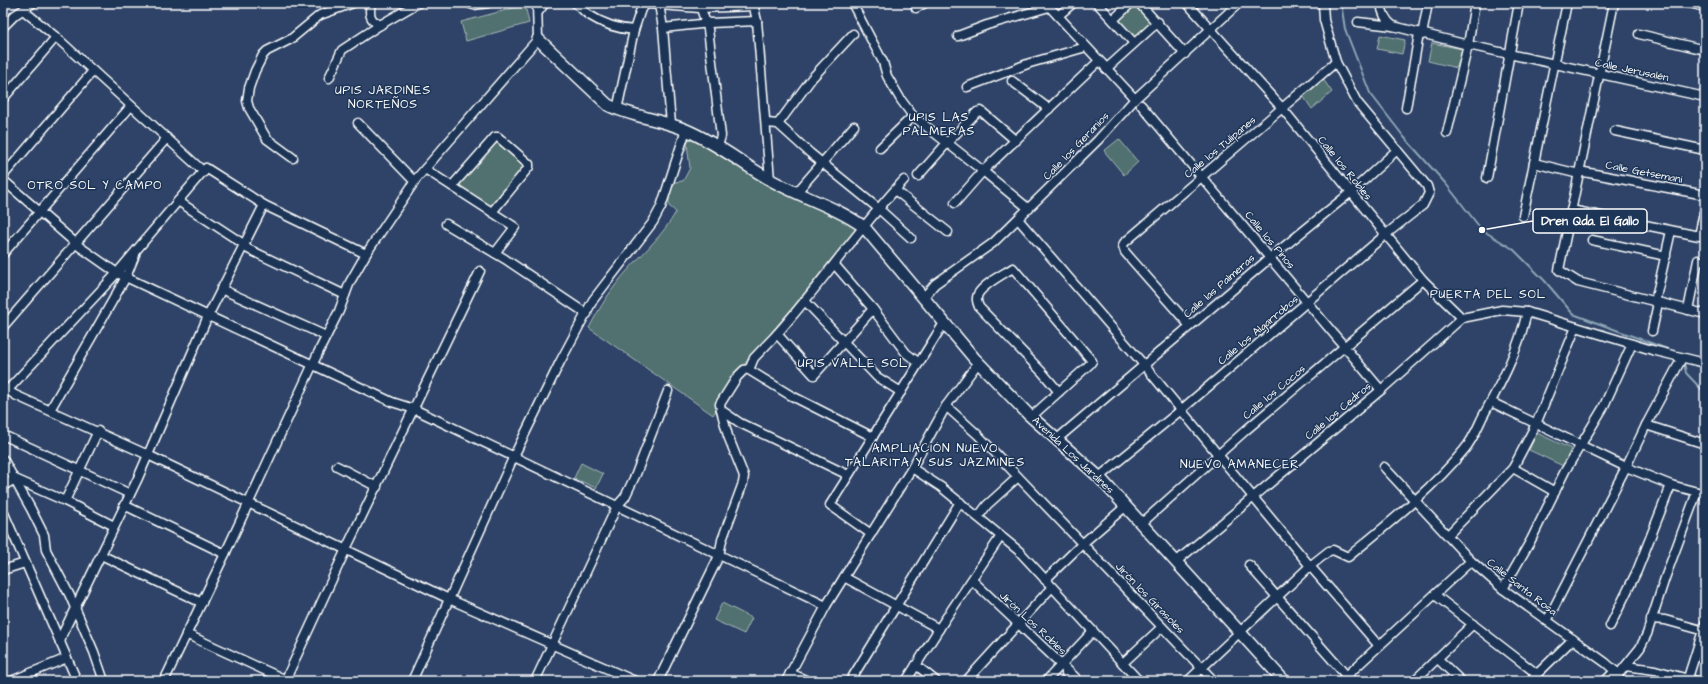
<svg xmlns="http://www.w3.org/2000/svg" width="1708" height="684" viewBox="0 0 1708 684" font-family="'Architects Daughter',sans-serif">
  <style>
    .green { fill: #51706f; stroke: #a8b8b7 }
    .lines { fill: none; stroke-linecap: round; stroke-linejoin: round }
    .stream { stroke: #8ca5b6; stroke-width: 2 }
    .street-casing { stroke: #fff; stroke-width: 11 }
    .secondary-casing { stroke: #fff; stroke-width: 14 }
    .street { stroke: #1d3557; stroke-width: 8 }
    .secondary { stroke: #1d3557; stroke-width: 11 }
    .labels { text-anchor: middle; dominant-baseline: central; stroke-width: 3; stroke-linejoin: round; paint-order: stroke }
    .street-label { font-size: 11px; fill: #fff; stroke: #1d3557 }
    .neighbourhood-label { font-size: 12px; letter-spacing: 1px; fill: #fff; stroke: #1d3557 }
    .leader { fill: none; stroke: #fff; stroke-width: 1.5 }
    .callout-dot { fill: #fff; stroke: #1d3557; stroke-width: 1.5 }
    .callout { fill: #1d3557; stroke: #fff; stroke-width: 1.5 }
    .callout-label { font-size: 12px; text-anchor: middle; font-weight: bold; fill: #fff }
  </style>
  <rect width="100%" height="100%" fill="#2e4367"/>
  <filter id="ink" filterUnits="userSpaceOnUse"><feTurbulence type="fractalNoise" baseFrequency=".025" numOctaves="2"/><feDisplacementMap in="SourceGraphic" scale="8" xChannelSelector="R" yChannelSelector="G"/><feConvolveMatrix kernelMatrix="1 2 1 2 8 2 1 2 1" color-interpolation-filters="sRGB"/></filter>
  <g filter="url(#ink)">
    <g class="green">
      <polygon points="1137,3 1154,22 1135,39 1118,21"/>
      <polygon points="525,5 529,23 466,41 461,22"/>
      <polygon points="1380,35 1405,40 1402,54 1377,49"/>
      <polygon points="1432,43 1462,49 1457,68 1428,61"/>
      <polygon points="1323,79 1332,92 1312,109 1303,96"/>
      <path d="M690 137 830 210 860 229 741 368 713 415 589 328C600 307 611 289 627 271 644 252 663 235 676 212L669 206V194L675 182 683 181 690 168 687 144Z"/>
      <polygon points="1119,139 1138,162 1124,175 1104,151"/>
      <polygon points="497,141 525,167 491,207 459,185"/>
      <polygon points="1537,433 1571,449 1563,466 1529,450"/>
      <polygon points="581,463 603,474 596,488 574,478"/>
      <polygon points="722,603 752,618 744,634 714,620"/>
    </g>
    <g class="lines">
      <g class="stream">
        <polyline points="1341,3 1345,29 1370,93 1404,137 1446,184 1482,230 1513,249 1544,280 1573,314 1670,350"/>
        <polyline points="1684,362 1686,373 1705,393"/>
      </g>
      <defs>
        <g id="street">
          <path d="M371 3C369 13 369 20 380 25"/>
          <polyline points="468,3 474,5 488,3"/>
          <path d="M575 3C580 6 584 12 589 15 603 24 619 29 634 30"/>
          <polyline points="699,3 708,29 721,136 718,146"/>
          <polyline points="753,3 757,21 770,180"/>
          <polyline points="852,3 883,62 887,76 901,100 913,116 983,171 1029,209"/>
          <polyline points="1046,3 1135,99"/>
          <polyline points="1097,3 1134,43"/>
          <polyline points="1139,3 1185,54"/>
          <polyline points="1187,3 1282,108 1423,280 1462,318"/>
          <path d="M1381 3C1382 13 1385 20 1393 26"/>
          <polyline points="1614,3 1559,270 1578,282 1705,314"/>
          <polyline points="1689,3 1705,7"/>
          <polyline points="659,4 663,28 671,124"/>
          <polyline points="916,8 925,3"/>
          <polyline points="23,10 56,37 204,172"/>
          <polyline points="538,12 545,3"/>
          <polyline points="1058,16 1073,3"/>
          <polyline points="1113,20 1131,3"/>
          <polyline points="1358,22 1393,26 1468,45 1705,97"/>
          <polyline points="3,27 15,15 33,3"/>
          <polyline points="663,28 710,23 757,21"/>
          <polyline points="1639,34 1705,50"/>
          <polyline points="1422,35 1428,3"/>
          <polyline points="958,36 987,25 1049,7"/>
          <polyline points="1106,69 1158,22"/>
          <polyline points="329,78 342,50 380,25 418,3"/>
          <polyline points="1012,81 1049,109"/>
          <polyline points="967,87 1030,63 1086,47"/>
          <polyline points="3,99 56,37"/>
          <polyline points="1141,105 1381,390"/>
          <polyline points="1406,108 1419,34"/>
          <polyline points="617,110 634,30 641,9 647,4 700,8 754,6"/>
          <polyline points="358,123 414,181"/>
          <polyline points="766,123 778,124 810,153 879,209 911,238"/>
          <polyline points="778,124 812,78 853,34"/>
          <polyline points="1615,131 1705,150"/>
          <polyline points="1447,133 1468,45 1475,3"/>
          <polyline points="880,148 913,116"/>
          <polyline points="293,158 267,139 249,108 247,101 249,88 255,71 263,55 267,51 291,39 320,15 353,3"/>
          <polyline points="1534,163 1579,174"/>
          <polyline points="425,169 515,227 495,253"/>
          <polyline points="1579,171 1705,195"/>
          <polyline points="3,176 93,71"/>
          <polyline points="918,176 947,143 977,112 981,111 1016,141"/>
          <polyline points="1487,178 1519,3"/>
          <polyline points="3,180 80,247 117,273 392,402 414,409 826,606"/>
          <polyline points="452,186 495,137 498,137 529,164 529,167 492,212"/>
          <polyline points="895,190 948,232"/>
          <polyline points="797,192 854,126"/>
          <polyline points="178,201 242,243 248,249 345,295"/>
          <polyline points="955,203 983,171 1099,61"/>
          <polyline points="1571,210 1699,236 1705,208"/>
          <polyline points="1523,216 1567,3"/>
          <polyline points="1018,219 1144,365 1310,566 1379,646"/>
          <polyline points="446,224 505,259 587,314"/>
          <polyline points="1592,240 1666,256"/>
          <polyline points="3,254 131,106"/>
          <polyline points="835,265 873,309 906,353 919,363"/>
          <polyline points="221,289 326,336"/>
          <polyline points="923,298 935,284 993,243 1098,140 1135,99 1239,3"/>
          <polyline points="805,301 877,377 901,392"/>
          <polyline points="1655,302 1671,231"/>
          <path d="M873 309 814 375 777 334C821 284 859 228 904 180"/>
          <polyline points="1688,310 1698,260 1705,262"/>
          <polyline points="1190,326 1125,252 1123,246 1124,243 1336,62"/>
          <polyline points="3,327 167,138"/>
          <polyline points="1652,331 1658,303"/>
          <polyline points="777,334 754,358 749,370 790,395 873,437"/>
          <polyline points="749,369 744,370 737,377 720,404 721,410 740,423 848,475"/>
          <polyline points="3,387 15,395 148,455 449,599 635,681"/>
          <polyline points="3,395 117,273 206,168 264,205 366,254"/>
          <polyline points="1491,402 1626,467 1671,485 1705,494"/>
          <polyline points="946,406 978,435 1214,681"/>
          <polyline points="50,410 126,277 135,255"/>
          <path d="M1031 417 1090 364 1092 361 1013 268C1002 275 985 283 978 294 976 299 977 302 979 307L1042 372 1059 392"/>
          <polyline points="1646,425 1705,444"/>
          <polyline points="3,435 130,494"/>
          <polyline points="1056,440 1270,258 1350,193 1397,150"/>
          <polyline points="3,459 31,509 44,535 46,550 70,596 94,652 104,681"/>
          <polyline points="337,466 377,487"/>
          <polyline points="1384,467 1471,561 1503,589 1606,663 1615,671 1620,681"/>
          <polyline points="912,468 941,487 1019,551 1139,681"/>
          <polyline points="1513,468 1555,492"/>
          <polyline points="1099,477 1181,410 1385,235 1423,205 1429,193 1427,186 1357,102 1336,62 1324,20 1323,3"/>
          <polyline points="3,486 15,479 65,501 114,526"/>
          <polyline points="65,501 98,431"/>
          <polyline points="124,505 225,554"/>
          <polyline points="3,511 77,681"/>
          <polyline points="978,517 987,505 1018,477"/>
          <polyline points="1142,523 1246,430 1423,280"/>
          <polyline points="871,534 830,505 944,323"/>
          <polyline points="1448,535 1513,468 1536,424 1576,327"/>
          <polyline points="101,555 202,603"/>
          <polyline points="1177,561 1381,390 1462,318 1502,310 1527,312 1652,350 1705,363"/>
          <polyline points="1249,565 1351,681"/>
          <polyline points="3,570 25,563"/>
          <polyline points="844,577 939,629"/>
          <polyline points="972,580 1079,681"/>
          <polyline points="1045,580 1082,544 1126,506"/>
          <polyline points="1503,589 1531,540 1565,471 1603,408 1632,344"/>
          <polyline points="1435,595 1537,674"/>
          <polyline points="1651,619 1665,620 1705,631"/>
          <polyline points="1547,621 1626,467 1646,425 1682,358"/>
          <polyline points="1610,626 1637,571 1671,485"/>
          <polyline points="186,634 286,680"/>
          <polyline points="60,643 62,635 138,478 208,316 264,205"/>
          <polyline points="1438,659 1461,681"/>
          <polyline points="1123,663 1162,627"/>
          <polyline points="916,665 936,681"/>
          <polyline points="1626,666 1655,670 1696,681"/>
          <polyline points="1065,668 1068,681"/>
          <polyline points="790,673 808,681"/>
          <polyline points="1618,675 1640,648 1647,634 1665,578 1697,492"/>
          <polyline points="11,681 67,658"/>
          <polyline points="164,681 225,554 318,353 339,311 350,282 366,254 417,178 538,39 537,3"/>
          <polyline points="285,681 346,549 480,271"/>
          <polyline points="412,681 514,456 560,362 593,300 653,222 661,207 686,130"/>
          <polyline points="535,681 617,506 625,497 636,474 668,391"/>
          <polyline points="658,681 719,556 722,540 743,483 744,476 728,436 721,410"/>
          <polyline points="786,681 826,606 912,468 946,406 978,363"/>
          <polyline points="850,681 960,502"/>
          <polyline points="906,681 944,621 1001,536"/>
          <polyline points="966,681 1052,587"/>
          <polyline points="1046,681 1093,631"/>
          <path d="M1188 681 1310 566 1329 551 1333 550 1348 557C1389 523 1430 491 1464 450 1472 441 1477 429 1482 418 1501 383 1518 352 1527 312"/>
          <polyline points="1341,681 1471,561"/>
          <polyline points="1414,681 1473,624"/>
          <polyline points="1530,681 1573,639"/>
          <polyline points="1605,681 1615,671"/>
          <polyline points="1687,681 1705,624"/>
        </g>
        <path id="secondary" d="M538 39 608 105C632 117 661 119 686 130 717 143 741 163 769 179 800 197 835 206 864 227L974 358 1028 414 1099 477 1284 681"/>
      </defs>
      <use href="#street" class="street-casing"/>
      <use href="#secondary" class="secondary-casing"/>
      <use href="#street" class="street"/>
      <use href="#secondary" class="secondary"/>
    </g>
  </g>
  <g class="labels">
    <g class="street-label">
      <text transform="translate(1632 70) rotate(12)">Calle Jerusalén</text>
      <text transform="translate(1076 146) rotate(-46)">Calle los Geranios</text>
      <text transform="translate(1220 147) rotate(-40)">Calle los Tulipanes</text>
      <text transform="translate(1345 168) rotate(51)">Calle los Robles</text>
      <text transform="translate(1644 172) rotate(11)">Calle Getsemani</text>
      <text transform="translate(1270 240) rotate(50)">Calle los Pinos</text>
      <text transform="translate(1219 286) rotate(-41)">Calle las Palmeras</text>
      <text transform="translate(1258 330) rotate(-40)">Calle los Algarrobos</text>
      <text transform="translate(1274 392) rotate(-40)">Calle los Cocos</text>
      <text transform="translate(1338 411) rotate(-40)">Calle los Cedros</text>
      <text transform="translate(1073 455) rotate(43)">Avenida Los Jardines</text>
      <text transform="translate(1522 587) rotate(38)">Calle Santa Rosa</text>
      <text transform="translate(1150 598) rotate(46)">Jirón los Girasoles</text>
      <text transform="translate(1033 623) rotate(43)">Jirón Los Robles</text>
    </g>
    <g class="neighbourhood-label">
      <text x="383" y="90">UPIS JARDINES<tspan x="383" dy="14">NORTEÑOS</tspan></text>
      <text x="939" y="117">UPIS LAS<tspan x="939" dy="14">PALMERAS</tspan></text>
      <text x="95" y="185">OTRO SOL Y CAMPO</text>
      <text x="1488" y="294">PUERTA DEL SOL</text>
      <text x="853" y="363">UPIS VALLE SOL</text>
      <text x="935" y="448">AMPLIACIÓN NUEVO<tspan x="935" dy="14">TALARITA Y SUS JAZMINES</tspan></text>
      <text x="1240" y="464">NUEVO AMANECER</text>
    </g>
  </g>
  <path class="leader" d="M1482 230L1533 221"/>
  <circle class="callout-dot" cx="1482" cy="230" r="4"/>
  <rect class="callout" x="1533" y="209" width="114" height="24" rx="4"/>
  <g class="callout-label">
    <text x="1590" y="225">Dren Qda. El Gallo</text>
  </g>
  <rect width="1708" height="684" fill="none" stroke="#1d3557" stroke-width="16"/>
  <rect x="8" y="8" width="1692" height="668" fill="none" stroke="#fff" stroke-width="1.5" filter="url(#ink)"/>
</svg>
